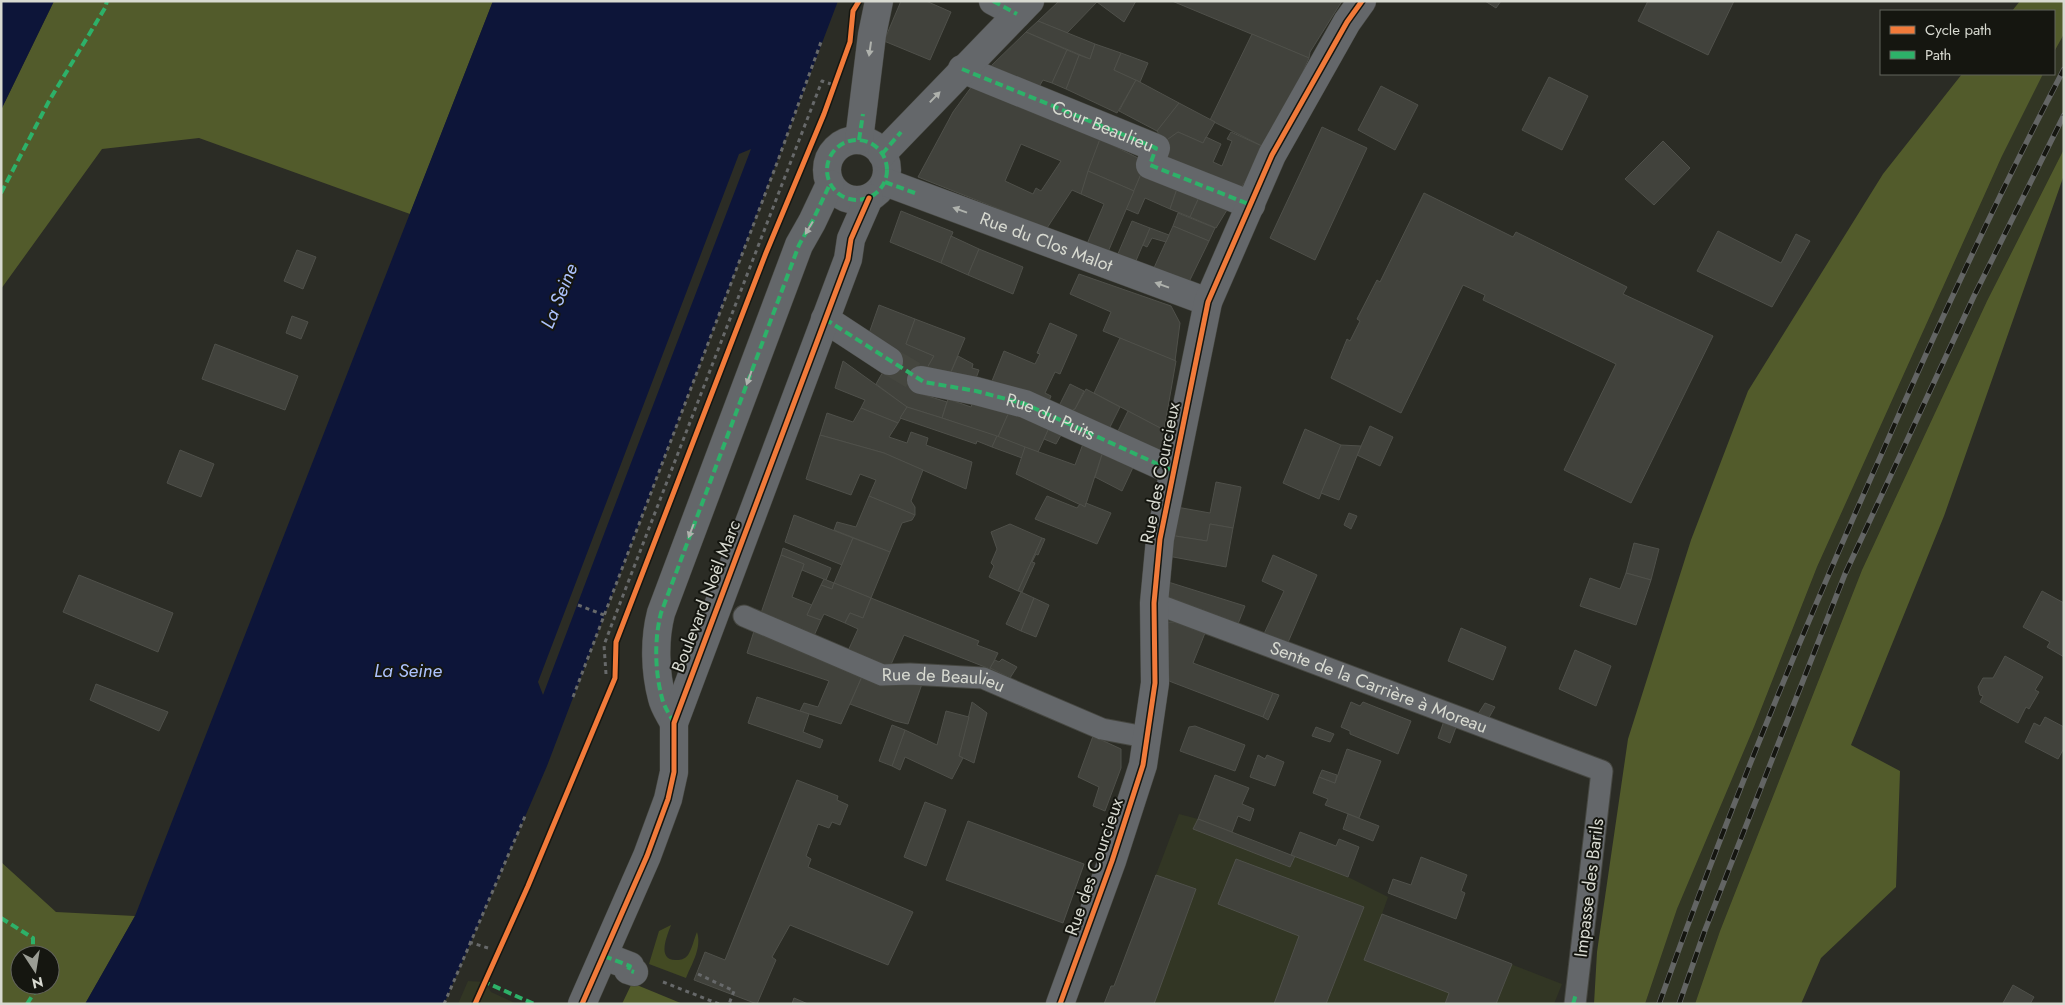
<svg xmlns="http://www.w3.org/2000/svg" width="2065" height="1005" viewBox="0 0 2065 1005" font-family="Jost,sans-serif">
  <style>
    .built { fill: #323624 }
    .green { fill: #434a23 }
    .forest { fill: #525b2b; fill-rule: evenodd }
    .water { fill: #0d1539 }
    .pier { fill: #2b2c25 }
    .building { fill: #41423c; stroke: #4f504a; fill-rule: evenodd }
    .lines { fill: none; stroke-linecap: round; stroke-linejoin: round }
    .street-tunnel { stroke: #45463f; stroke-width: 28; stroke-dasharray: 28 14; stroke-linecap: butt }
    .lane-casing { stroke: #464741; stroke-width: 23 }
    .street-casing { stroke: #464741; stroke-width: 29 }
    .path { stroke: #67696a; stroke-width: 3; stroke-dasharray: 4 4; stroke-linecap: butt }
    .lane { stroke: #64676a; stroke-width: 21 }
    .street { stroke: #64676a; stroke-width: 28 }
    .rail-casing { stroke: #636564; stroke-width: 5.5 }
    .rail { stroke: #151610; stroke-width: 4; stroke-dasharray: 11; stroke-linecap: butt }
    .quiet { stroke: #2db169; stroke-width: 4; stroke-dasharray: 8 4; stroke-linecap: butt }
    .cycleway-casing { stroke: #151610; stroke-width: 8 }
    .cycleway { stroke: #f17a3a; stroke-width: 5 }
    .oneway { fill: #afb2ad }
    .labels { text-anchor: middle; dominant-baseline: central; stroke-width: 4; stroke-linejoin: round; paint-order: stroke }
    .street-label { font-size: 18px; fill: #d8dad1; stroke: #151610 }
    .water-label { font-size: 19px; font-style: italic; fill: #adc2fd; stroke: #151610 }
  </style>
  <rect width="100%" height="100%" fill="#2b2c25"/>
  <g class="built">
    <polygon points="2064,34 2064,149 1987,301 1862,570 1720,931 1695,1004 1645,1004 1677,909 1754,727 1817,567 2002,156 2043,74 2054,74 2054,52"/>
    <polygon points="1179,814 1198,819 1348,877 1388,897 1382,914 1562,984 1554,1004 1104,1004 1111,986 1114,986"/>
    <polygon points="468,981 485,982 491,992 517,1004 458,1004"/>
  </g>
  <path class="green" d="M671 925C667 936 656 961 677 960 681 960 685 959 688 955 692 949 694 939 697 932 702 948 692 963 686 978L649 964 659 931Z"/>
  <g class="forest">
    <polygon points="54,1 493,1 410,214 199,138 102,149 1,289 1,110"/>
    <polygon points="2020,1 2064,1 2064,34 2054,52 2054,11 2012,11"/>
    <polygon points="1962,74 2043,74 2002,156 1817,567 1754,727 1677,909 1645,1004 1594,1004 1597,952 1628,739 1691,540 1748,391 1883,174"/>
    <polygon points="2064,149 2064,175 1944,516 1851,745 1900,771 1896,887 1821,958 1801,1004 1695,1004 1720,931 1862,570 1987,301"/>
    <path d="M1 862 56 912 135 916 85 1004H1ZM20 955H50V985H20Z"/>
    <polygon points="632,983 683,1004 622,1004"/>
  </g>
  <g class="water">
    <polygon points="1,1 54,1 1,110"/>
    <polygon points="493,1 838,1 547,766 444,1004 85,1004 135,916"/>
  </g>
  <polygon class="pier" points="751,149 626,476 543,695 538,682 739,154"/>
  <g class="building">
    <polygon points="901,1 926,1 951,12 930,60 884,41"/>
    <polygon points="1059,1 1136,1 1124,22 1097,2 1067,33 1038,21"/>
    <polygon points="1172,1 1342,1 1310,52 1309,58"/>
    <polygon points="1485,1 1501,1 1496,8"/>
    <polygon points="1648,1 1734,1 1708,55 1638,21"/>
    <polygon points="1038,21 1095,44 1090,59 1026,32"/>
    <polygon points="1026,32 1067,50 1052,83 1043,80 1037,90 991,66"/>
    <polygon points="1252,34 1309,58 1290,101 1264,147 1210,120"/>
    <polygon points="1095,44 1121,53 1114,70 1136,80 1117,113 1066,89 1079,55 1090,59"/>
    <polygon points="1067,50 1079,55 1066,89 1052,83"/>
    <polygon points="1121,53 1148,63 1140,82 1114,70"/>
    <polygon points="1549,77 1588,96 1562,150 1522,130"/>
    <polygon points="1136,80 1179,103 1157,131 1119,111"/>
    <path d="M972 86 1100 139 1081 194 1072 190 1047 228 918 177 953 112ZM1021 144 1061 161 1041 191 1036 188 1033 194 1005 181Z"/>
    <polygon points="1381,86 1418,105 1395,150 1358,130"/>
    <polygon points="1179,103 1215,122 1203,143 1178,132 1164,142 1157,131"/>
    <polygon points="1322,127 1367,148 1315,260 1270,238"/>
    <polygon points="1178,132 1203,143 1206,137 1221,144 1213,162 1222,166 1232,141 1227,139 1231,132 1264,147 1255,166 1235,197 1154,163 1164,142"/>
    <polygon points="1100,139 1146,162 1134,191 1088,171"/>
    <polygon points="1663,141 1690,168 1654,205 1625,179"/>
    <polygon points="1144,167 1179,183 1170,209 1145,198 1138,214 1126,209"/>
    <polygon points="1088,171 1134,191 1108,252 1087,244 1104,204 1081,194"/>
    <polygon points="1179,183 1201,193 1190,217 1170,209"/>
    <polygon points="1201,193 1230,205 1216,228 1190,217"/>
    <polygon points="1424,193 1513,237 1516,232 1627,287 1623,294 1713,336 1631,503 1564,470 1616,364 1483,300 1485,295 1463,285 1401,413 1331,378 1347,339 1350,341 1360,321 1357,319 1377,280 1380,282"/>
    <polygon points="901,211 953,232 941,263 890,242"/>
    <polygon points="1178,213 1215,228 1209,241 1173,226"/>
    <polygon points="1132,221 1150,228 1135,263 1117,256"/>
    <polygon points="1173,226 1209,241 1189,282 1153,270"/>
    <polygon points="1150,228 1169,235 1166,242 1152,238 1147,247 1143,245"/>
    <polygon points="1718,231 1781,263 1796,234 1810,241 1772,307 1697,271"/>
    <polygon points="951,236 979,249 968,275 941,263"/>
    <polygon points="979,249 1023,267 1013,294 968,275"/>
    <polygon points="297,250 316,257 303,289 284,281"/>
    <polygon points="1079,274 1171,306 1180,323 1175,361 1103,331 1111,312 1070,294"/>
    <polygon points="879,305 915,319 906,344 934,356 923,375 866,342"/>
    <polygon points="292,316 308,322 301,339 286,333"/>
    <polygon points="915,319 965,338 948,379 923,375 934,356 906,344"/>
    <polygon points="1050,323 1077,335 1060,374 1055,372 1045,393 1051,396 1047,406 990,386 1004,351 1035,364 1040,354 1037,353"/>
    <polygon points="1120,338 1176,361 1164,430 1094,393"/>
    <polygon points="215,344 298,376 285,410 202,379"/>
    <polygon points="892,356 923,375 915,392 947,402 942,418 907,407 876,384"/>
    <polygon points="958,356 973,364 972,368 979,370 974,384 948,379"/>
    <polygon points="843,361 907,407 898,423 861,408 865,400 835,388"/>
    <polygon points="1070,384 1084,391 1075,409 1065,414 1057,410"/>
    <polygon points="1086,389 1120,407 1107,433 1065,414 1075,409"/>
    <polygon points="974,398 1009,412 998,437 942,418 948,399 971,407"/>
    <polygon points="907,407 942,418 997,436 992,447 977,441 976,444 900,418"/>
    <polygon points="861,408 898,423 889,437 907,443 911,432 928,438 926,445 972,462 966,489 884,453 820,435 827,413 853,422"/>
    <polygon points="1128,411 1164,430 1159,459 1115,437"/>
    <polygon points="1009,412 1050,426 1038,452 998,437"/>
    <polygon points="1052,421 1061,435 1056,444 1044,439"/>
    <polygon points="1370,426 1393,437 1380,466 1357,455"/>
    <polygon points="1305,429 1341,445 1319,499 1283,483"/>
    <polygon points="820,435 884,453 923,470 911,501 915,507 915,515 869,496 876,480 860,474 851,495 806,479"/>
    <polygon points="997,436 1025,447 1022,458 992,447"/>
    <polygon points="1086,436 1105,445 1085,507 1016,474 1025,447 1075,465"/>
    <polygon points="1105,445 1136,461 1122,491 1095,477"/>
    <polygon points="1341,445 1361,446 1339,500 1321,493"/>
    <polygon points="180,450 214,464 201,497 167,483"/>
    <polygon points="1216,482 1241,487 1233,528 1210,524 1207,541 1169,535 1171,506 1210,513"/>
    <polygon points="869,496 915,515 912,520 902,523 890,552 834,530 837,522 856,527"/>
    <polygon points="1047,496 1077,508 1080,504 1085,507 1086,503 1111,513 1097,544 1035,519"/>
    <polygon points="1349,513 1357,516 1351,529 1344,525"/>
    <polygon points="794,515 853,538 842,565 785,542"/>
    <polygon points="1010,524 1042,538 1018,591 989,577 994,566 991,563 997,549 991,532"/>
    <polygon points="1210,524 1233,528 1226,567 1168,556 1169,535 1207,541"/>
    <polygon points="853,538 890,552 871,598 834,583"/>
    <polygon points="1042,538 1045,539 1038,555 1036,554 1032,562 1035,563 1022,592 1018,591"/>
    <polygon points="1634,543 1659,549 1651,580 1626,573"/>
    <polygon points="783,548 831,568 826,580 802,570 804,564 781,555"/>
    <polygon points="781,555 804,564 792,597 812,605 807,615 821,620 813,638 760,616"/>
    <polygon points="1273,555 1317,575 1286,647 1262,638 1284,591 1262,581"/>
    <polygon points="1626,573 1651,580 1636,625 1580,606 1590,578 1620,589"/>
    <polygon points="79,575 173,613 158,652 63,612"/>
    <polygon points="824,579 834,583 832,589 821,585"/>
    <polygon points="1165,581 1245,606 1236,629 1165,603"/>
    <polygon points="834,583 871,598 863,618 850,613 845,623 824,614 821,620 807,615 821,585 832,589"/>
    <polygon points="2042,591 2064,603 2064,657 2047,647 2050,642 2023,627"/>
    <polygon points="1021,592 1034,598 1021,631 1006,624"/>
    <polygon points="871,598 979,641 977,645 998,653 990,669 904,635 889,669 847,653 858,629 845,623 850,613 863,618"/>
    <polygon points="1034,598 1049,605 1036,637 1021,631"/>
    <polygon points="1165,622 1181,622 1207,628 1193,663 1273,693 1263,717 1169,681"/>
    <polygon points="755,628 864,672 841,724 800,711 804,703 818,707 829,681 747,653"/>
    <polygon points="1461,628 1506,647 1493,680 1448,661"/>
    <polygon points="1575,650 1611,666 1596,706 1559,689"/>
    <polygon points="2005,656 2043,677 2035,690 2039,692 2029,709 2026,707 2018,723 1980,702 1983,696 1980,695 1978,687 1983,678 1993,678"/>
    <polygon points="1002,659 1017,667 1010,678 990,668 995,660 999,662"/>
    <polygon points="864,672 923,681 908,724 895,721 850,704"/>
    <polygon points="96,684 168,712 159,731 90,700"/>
    <polygon points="1273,693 1279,695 1268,720 1263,717"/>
    <polygon points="757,697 809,714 803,732 823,740 820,748 748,723"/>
    <polygon points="972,702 987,713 974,763 959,756"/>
    <polygon points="1351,702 1360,706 1363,702 1411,721 1398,754 1350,734 1350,731 1341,727"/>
    <polygon points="1485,703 1495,707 1487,721 1476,717"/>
    <polygon points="946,711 969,717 959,756 963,758 952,779 905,757 900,770 892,766 905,730 937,745"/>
    <polygon points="2045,717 2064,727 2064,748 2058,759 2025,742 2034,723 2040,726"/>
    <polygon points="1445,718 1458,722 1450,743 1438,738"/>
    <polygon points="892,725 905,730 892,766 879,761"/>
    <polygon points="1195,726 1245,745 1235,771 1180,751 1189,727"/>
    <polygon points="1316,727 1334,734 1330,742 1312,736"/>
    <polygon points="1093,736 1121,749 1121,768 1105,811 1093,806 1099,787 1078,777"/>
    <polygon points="1347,749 1381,761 1359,818 1325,805 1328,799 1313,793 1319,777 1335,783"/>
    <polygon points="1258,755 1265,759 1267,755 1284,762 1275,786 1250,777"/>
    <polygon points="1322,770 1337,775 1335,783 1319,777"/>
    <polygon points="1215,775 1249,788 1242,804 1254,809 1250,821 1238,816 1232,832 1198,819"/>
    <polygon points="797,780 838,796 837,800 848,805 840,825 832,822 829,828 818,824 806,856 811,859 808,867 913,912 888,965 790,925 772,957 776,960 757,1004 694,980 705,952 725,960"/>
    <polygon points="925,802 946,810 926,866 904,857"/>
    <polygon points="1348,814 1379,826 1373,841 1343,829"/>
    <polygon points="1198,819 1291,855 1295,856 1290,867 1193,829"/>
    <polygon points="968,821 1084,864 1063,923 946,880"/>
    <polygon points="1300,832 1336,846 1339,839 1359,847 1348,877 1291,855"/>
    <polygon points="1421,857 1467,875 1461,891 1465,893 1456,919 1388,893 1393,879 1411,885"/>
    <polygon points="1236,859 1364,907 1326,1004 1274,1004 1299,936 1218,904"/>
    <polygon points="1156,875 1196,889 1154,1004 1104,1004 1111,986 1114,986"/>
    <polygon points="1382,914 1512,964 1496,1004 1445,1004 1449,993 1364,960"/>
    <polygon points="2013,985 2034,997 2030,1004 2003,1003"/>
    <polygon points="794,998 808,1004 792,1004"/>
  </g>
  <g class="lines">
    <polyline class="street-tunnel" points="889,361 921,380"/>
    <defs>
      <g id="lane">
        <path id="s1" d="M1154 603 1602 771 1575 1004"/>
        <path id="s2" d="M744 616 882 675 910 674 983 678 1102 729 1145 737"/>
      </g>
      <g id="street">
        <polyline points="993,1 1017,14"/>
        <path id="s3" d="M962 69 1156 148 1150 165 1251 205"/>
        <circle cx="857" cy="170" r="30"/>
        <polyline points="859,140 872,35 879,1"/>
        <polyline points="882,154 1030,1"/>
        <path id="s4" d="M885 182 1208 302"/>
        <polyline points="825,319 889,361"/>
        <polyline points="921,380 976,391 1025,404 1173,471"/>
        <path d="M674 723C670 715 664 707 662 698 655 672 654 640 661 613L799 245 812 222 830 184"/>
        <polyline points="604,956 630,966 628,970 634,972"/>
        <polyline points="582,1004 647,856 668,799 674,772 674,723 848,259 851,239 869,198"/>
        <polyline points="1060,1004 1112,861 1143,765 1155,683 1154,603 1160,539 1208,302 1272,155 1347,22 1362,1"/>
      </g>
    </defs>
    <use href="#lane" class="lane-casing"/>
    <use href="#street" class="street-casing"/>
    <g class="path">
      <polyline points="578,605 604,615"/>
      <polyline points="606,674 604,645 617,611 822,81 831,84 832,80"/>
      <polyline points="573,697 777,163 821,42"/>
      <polyline points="469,942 488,948"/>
      <polyline points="698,974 734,991 729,1004"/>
      <polyline points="663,982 719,1004"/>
      <polyline points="444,1004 526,814"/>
    </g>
    <use href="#lane" class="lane"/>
    <use href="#street" class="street"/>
    <defs>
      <g id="rail">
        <path d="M1659 1004C1726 817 1801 634 1882 453 1939 323 1998 195 2064 69"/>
        <polyline points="1679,1004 1705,930 1845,574 1974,296 2064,115"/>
      </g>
    </defs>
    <use href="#rail" class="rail-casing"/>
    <use href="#rail" class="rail"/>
    <g class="quiet">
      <polyline points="993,1 1017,14"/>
      <polyline points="962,69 1156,148 1150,165 1251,205"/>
      <circle cx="857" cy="170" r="30"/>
      <polyline points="859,140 863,114"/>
      <polyline points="882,154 901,132"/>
      <polyline points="885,182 915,193"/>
      <polyline points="1,193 49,101 105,8 107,1"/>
      <path id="s5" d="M825 319 924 382 976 391 1025 404 1173 471"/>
      <path d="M674 723C670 715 664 707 662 698 655 672 654 640 661 613L799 245 812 222 830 184"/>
      <polyline points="1,918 33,938 33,955"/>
      <polyline points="604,956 630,966 628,970 634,972"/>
      <polyline points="486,979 485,982 534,1004"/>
      <polyline points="27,1004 34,993 34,985"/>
      <polyline points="1573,1004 1576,994"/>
    </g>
    <defs>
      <g id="cycleway">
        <polyline points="475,1004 528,886 615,678 616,642 766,253 824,114 850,42 853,11 859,1"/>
        <polyline points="582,1004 647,856 668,799 674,772 674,723 848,259 851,239 869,198"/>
        <polyline points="1060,1004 1112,861 1143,765 1155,683 1154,603 1160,539 1208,302 1272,155 1347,22 1362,1"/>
      </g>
    </defs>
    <use href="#cycleway" class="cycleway-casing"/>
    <use href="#cycleway" class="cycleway"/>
  </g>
  <defs><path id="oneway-solid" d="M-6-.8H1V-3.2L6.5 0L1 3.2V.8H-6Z" transform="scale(1.25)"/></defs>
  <g class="oneway">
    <use href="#oneway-solid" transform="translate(870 49) rotate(98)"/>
    <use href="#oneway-solid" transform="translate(935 97) rotate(-46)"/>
    <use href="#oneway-solid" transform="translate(960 210) rotate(-160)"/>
    <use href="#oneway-solid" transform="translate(809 228) rotate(121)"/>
    <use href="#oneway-solid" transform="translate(1162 285) rotate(-160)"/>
    <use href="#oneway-solid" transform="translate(749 378) rotate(110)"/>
    <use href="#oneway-solid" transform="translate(691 531) rotate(111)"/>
  </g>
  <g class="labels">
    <g class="street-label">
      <text stroke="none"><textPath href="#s3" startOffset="152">Cour Beaulieu</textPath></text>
      <text stroke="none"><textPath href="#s4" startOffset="172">Rue du Clos Malot</textPath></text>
      <text stroke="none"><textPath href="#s5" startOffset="249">Rue du Puits</textPath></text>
      <text transform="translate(1160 473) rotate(-79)">Rue des Courcieux</text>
      <text transform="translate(706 596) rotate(-69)">Boulevard Noël Marc</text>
      <text stroke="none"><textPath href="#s2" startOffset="212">Rue de Beaulieu</textPath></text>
      <text stroke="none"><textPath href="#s1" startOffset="240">Sente de la Carrière à Moreau</textPath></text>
      <text transform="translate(1094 867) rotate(-71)">Rue des Courcieux</text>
      <text transform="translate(1589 888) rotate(-83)">Impasse des Barils</text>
    </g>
    <g class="water-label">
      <text transform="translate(559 296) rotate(-68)">La Seine</text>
      <text x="408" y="670">La Seine</text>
    </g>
  </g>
  <rect width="2065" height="1005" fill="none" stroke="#d8dad1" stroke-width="5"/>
  <rect x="1880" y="10" width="175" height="65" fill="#151610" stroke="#63645d"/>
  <rect x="1890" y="26" width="25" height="8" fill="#f17a3a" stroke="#63645d"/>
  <text x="1925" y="35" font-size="15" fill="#d8dad1">Cycle path</text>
  <rect x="1890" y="51" width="25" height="8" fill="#2db169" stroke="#63645d"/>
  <text x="1925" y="60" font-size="15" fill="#d8dad1">Path</text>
  <g transform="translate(35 970) rotate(168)"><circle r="24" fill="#151610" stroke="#63645d"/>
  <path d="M0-4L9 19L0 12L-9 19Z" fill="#9b9d95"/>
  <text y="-8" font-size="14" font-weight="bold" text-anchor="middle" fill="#d8dad1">N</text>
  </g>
</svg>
